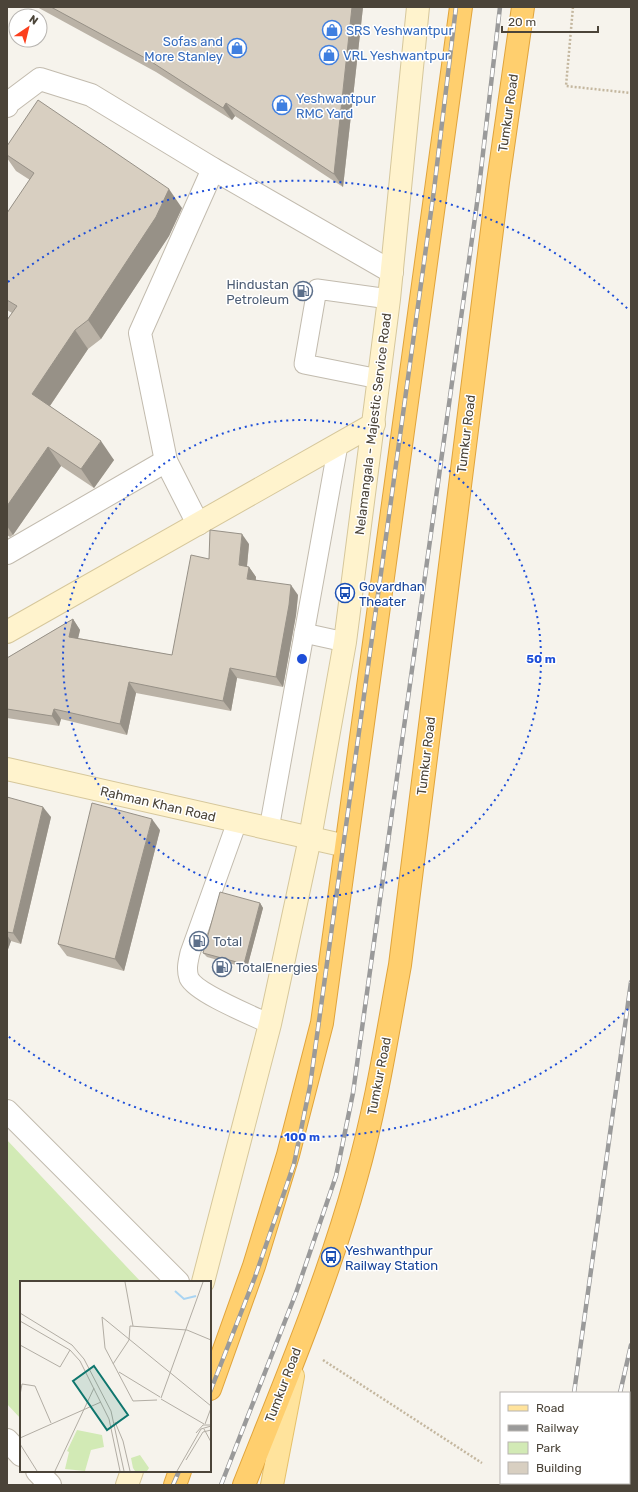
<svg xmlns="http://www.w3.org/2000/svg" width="638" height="1492" viewBox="0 0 638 1492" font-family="Rubik,sans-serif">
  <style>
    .green { fill: #d2eab5 }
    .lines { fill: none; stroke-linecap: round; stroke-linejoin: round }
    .lane-casing { stroke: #c2bbae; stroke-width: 21 }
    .street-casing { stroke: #c2bbae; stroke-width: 24 }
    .secondary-casing { stroke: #d6c79b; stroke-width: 24 }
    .primary-casing { stroke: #e6c16a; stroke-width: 24 }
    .highway-casing { stroke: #e0a43c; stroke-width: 24 }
    .path { stroke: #c4b79f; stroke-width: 2.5; stroke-dasharray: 2 2; stroke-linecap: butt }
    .lane { stroke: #fff; stroke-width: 19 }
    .street { stroke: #fff; stroke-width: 22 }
    .secondary { stroke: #fff3cd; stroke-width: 22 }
    .primary { stroke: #ffe39c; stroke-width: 22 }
    .highway { stroke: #ffcf6e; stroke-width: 22 }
    .rail-casing { stroke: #9a9a9a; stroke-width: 4.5 }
    .rail { stroke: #fff; stroke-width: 3; stroke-dasharray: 9; stroke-linecap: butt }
    .wall { fill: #bab2a6 }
    .shaded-wall { fill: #979187 }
    .building { fill: #d8cfc1; stroke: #979187 }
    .ring { fill: none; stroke: #1d4ed8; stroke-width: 2; stroke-dasharray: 2 4 }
    .labels { text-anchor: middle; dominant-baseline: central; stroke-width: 3; stroke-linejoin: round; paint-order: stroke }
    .shop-label { font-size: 13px; fill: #366cbe; stroke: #fff; text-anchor: start }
    .street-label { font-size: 13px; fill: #4b4439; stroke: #fff }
    .service-label { font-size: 13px; fill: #4e5e75; stroke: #fff; text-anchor: start }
    .transit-label { font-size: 13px; fill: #164399; stroke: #fff; text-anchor: start }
    .inset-river { fill: none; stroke: #a9d4f2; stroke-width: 2 }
    .inset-road { fill: none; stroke: #b2ada4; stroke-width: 1 }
    .view { fill: #0f766e; fill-opacity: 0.15; stroke: #0f766e; stroke-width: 2 }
    .inset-edge { fill: none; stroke: #4b4439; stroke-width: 2 }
    .centre { fill: #1d4ed8; stroke: #fff; stroke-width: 2 }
    .ring-label { font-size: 12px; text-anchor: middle; font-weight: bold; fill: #1d4ed8; stroke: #fff; stroke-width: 3; stroke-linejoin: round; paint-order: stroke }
  </style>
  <rect width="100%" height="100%" fill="#f6f3ec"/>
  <polygon class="green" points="7,1140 141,1282 21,1282 21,1419 7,1404"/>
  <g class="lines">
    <defs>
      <g id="lane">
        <polyline points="379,379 304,364 317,289 389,299"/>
        <polyline points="304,633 345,642"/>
        <path d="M237 822 190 953C188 962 186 969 189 978 196 993 253 1016 270 1024"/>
        <polyline points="269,829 338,445"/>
      </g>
      <g id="street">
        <polyline points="7,106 8,103 40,79 91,95 213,169 392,272"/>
        <polyline points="198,524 166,461 140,333 213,169"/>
        <polyline points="7,553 166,461"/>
        <polyline points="7,1111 178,1282"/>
        <polyline points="7,1440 21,1455"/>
        <polyline points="37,1471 50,1485"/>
      </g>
      <g id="secondary">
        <polyline points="7,632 374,424"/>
        <polyline points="7,769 346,846"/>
        <polyline points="203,1282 270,1024 310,838 345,642 389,299 418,7"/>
        <polyline points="127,1485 132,1471"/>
      </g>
      <polyline id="primary" points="272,1485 293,1376"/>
      <g id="highway">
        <polyline points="210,1389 254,1266 288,1155 322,1023 461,7"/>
        <polyline points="175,1485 180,1471"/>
        <path d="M244 1485C284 1384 327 1283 356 1178 376 1108 387 1036 400 965L498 182 523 7"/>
      </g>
    </defs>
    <use href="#lane" class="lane-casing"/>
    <use href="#street" class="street-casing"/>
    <use href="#secondary" class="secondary-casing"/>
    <use href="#primary" class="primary-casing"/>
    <use href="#highway" class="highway-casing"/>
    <g class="path">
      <polyline points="573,7 566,86 631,93"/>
      <polyline points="323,1360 482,1463"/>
    </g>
    <use href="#lane" class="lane"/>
    <use href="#street" class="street"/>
    <use href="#secondary" class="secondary"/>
    <use href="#primary" class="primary"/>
    <use href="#highway" class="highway"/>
    <defs>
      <g id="rail">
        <polyline points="210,1392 255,1277 294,1164 310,1086 434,190 456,7"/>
        <polyline points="574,1393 631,982"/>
        <polyline points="620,1393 631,1345"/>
        <polyline points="173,1485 179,1471"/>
        <polyline points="221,1485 296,1293 336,1176 353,1093 478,196 500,7"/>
        <polyline points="563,1485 564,1483"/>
        <polyline points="600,1485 600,1483"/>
      </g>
    </defs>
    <use href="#rail" class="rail-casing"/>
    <use href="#rail" class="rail"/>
  </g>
  <g class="wall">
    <polygon points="37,7 363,7 343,187 235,116 232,120 156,72"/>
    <polygon points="7,146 182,208 169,236 101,339 88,349 50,406 114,460 94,488 61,466 13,535 10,537 7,535 7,320 12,313 7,310 7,213 30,180 16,171 7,158"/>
    <polygon points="249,544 247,567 249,567 256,577 256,580 298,595 296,615 283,687 237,678 231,711 136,693 127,735 61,719 59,726 7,718 7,658 73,619 80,630 78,638 172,655 209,559"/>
    <polygon points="7,797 51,817 21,944 11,941 7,952"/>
    <polygon points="160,830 124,971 67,956 58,944"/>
    <polygon points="260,903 263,908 247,968 207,957 203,953"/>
  </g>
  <g class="shaded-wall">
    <polygon points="352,7 363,7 343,187 334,174"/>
    <polygon points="226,103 235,116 232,120 223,108"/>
    <polygon points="169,189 182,208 169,236 101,339 88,320"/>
    <polygon points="75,330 88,349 45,413 32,394"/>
    <polygon points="101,441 114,460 94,488 81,469"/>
    <polygon points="48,447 61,466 13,535 7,526 7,506"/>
    <polygon points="242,534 249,544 246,575 239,565"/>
    <polygon points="249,567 256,577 254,589 247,579"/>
    <polygon points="291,585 298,595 296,615 283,687 276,677"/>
    <polygon points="73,619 80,630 76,647 69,637"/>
    <polygon points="230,668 237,678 231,711 223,701"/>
    <polygon points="129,682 136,693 127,735 120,724"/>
    <polygon points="54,709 61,719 59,726 52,716"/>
    <polygon points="43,807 51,817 21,944 13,933"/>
    <polygon points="152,819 160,830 124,971 115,959"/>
    <polygon points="260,903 263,908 247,968 244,964"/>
    <polygon points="7,935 11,941 7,952"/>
  </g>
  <g class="building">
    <polygon points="51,7 352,7 334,174 226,103 223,108 147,59"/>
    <polygon points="38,100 169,189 156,217 88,320 75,330 32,394 101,441 81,469 48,447 7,506 7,320 17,306 7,300 7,213 34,173 7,155 7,146"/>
    <polygon points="210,530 242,534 239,565 249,567 247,579 291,585 289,605 276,677 230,668 223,701 129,682 120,724 54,709 52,716 7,709 7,658 73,619 69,637 172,655 191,555 209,559"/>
    <polygon points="7,797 43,807 13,933 7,932"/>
    <polygon points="92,803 152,819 115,959 58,944"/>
    <polygon points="220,892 260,903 244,964 203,953"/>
  </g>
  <g class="ring">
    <circle cx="302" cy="659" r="239"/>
    <path d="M628 1009A478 478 0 0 1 8 1036M8 282A478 478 0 0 1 628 309"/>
  </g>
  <defs>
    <symbol id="shop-ring" viewBox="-11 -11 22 22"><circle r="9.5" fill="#fff" stroke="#3f7fe0" stroke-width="1.5"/><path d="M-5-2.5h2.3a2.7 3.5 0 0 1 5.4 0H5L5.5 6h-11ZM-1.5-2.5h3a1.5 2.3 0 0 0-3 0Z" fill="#3f7fe0"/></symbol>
    <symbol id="fuel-ring" viewBox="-11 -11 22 22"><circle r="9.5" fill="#fff" stroke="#5c6f8a" stroke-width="1.5"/><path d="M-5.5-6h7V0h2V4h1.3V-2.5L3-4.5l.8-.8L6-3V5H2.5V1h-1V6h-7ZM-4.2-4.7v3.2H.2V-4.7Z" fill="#5c6f8a"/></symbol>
    <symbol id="bus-ring" viewBox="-11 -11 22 22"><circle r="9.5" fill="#fff" stroke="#1a4fb4" stroke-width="1.5"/><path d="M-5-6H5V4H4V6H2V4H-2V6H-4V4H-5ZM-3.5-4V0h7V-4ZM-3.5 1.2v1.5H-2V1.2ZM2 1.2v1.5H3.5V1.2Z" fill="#1a4fb4"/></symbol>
  </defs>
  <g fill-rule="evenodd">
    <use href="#shop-ring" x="321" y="19" width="22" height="22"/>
    <use href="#shop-ring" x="226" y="37" width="22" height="22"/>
    <use href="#shop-ring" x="318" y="44" width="22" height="22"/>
    <use href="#shop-ring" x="271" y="94" width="22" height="22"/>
    <use href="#fuel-ring" x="292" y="280" width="22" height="22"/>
    <use href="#bus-ring" x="334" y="582" width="22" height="22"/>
    <use href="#fuel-ring" x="188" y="930" width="22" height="22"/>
    <use href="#fuel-ring" x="211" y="956" width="22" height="22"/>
    <use href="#bus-ring" x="320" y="1246" width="22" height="22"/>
  </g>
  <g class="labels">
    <g class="shop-label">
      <text x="346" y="30">SRS Yeshwantpur</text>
      <text x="223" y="41" text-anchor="end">Sofas and<tspan x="223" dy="15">More Stanley</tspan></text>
      <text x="343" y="55">VRL Yeshwantpur</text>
      <text x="296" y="98">Yeshwantpur<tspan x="296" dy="15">RMC Yard</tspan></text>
    </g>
    <g class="street-label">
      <text transform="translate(508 113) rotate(-82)">Tumkur Road</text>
      <text transform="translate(373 424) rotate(-83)">Nelamangala - Majestic Service Road</text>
      <text transform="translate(466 434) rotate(-83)">Tumkur Road</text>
      <text transform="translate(426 756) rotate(-83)">Tumkur Road</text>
      <text transform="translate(158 804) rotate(13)">Rahman Khan Road</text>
      <text transform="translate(379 1076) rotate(-79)">Tumkur Road</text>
      <text transform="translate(283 1385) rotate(-69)">Tumkur Road</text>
    </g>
    <g class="service-label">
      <text x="289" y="284" text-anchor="end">Hindustan<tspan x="289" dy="15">Petroleum</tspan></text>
      <text x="213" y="941">Total</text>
      <text x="236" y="967">TotalEnergies</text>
    </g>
    <g class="transit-label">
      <text x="359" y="586">Govardhan<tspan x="359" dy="15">Theater</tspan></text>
      <text x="345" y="1250">Yeshwanthpur<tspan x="345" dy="15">Railway Station</tspan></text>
    </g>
  </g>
  <g transform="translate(20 1281)">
    <rect width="191" height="191" fill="#f6f3ec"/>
    <path d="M57 149 82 154 84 166 71 169 65 190 45 188 49 171 47 170ZM120 174 129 187 127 190H115L113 187 111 177Z" fill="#d2eab5"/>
    <path class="inset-river" d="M155 10 164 18 176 15"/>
    <path class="inset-road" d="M105 1 113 45M0 32 52 64 64 78 91 130 104 190M82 36 191 125M82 36 85 67 113 120 137 119M0 40 50 69 60 80 89 138 100 190M0 64 40 86 50 69M93 83 109 59 110 45 167 49 191 59M99 91 140 116M0 114 2 103 15 105 31 142M141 117 183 1M141 118 184 143M95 141 103 160 110 190M185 143 191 127M184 148 191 161M176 152 183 144H191M0 157 81 121M0 163 17 190M166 179 183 151 191 149M35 190 74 107M157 190 181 148 191 145"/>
    <path class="view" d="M74 85 108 134 87 149 53 100Z"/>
    <rect width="191" height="191" class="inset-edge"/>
  </g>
  <circle cx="302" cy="659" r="6" class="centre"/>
  <g class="ring-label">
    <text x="541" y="663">50 m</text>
    <text x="302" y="1141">100 m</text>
  </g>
  <rect width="638" height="1492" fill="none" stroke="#4b4439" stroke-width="16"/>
  <rect x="500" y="1392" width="130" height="92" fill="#ffffff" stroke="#b7b4b0"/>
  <rect x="508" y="1405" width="20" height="6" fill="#ffe39c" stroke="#b7b4b0"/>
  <text x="536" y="1412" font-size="12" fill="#4b4439">Road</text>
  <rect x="508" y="1425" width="20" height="6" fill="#9a9a9a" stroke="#b7b4b0"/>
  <text x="536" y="1432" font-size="12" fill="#4b4439">Railway</text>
  <rect x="508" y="1442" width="20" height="12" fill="#d2eab5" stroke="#b7b4b0"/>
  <text x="536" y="1452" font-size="12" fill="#4b4439">Park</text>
  <rect x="508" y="1462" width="20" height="12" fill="#d8cfc1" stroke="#b7b4b0"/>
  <text x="536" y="1472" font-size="12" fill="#4b4439">Building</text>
  <g transform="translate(28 28) rotate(35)"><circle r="19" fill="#ffffff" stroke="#b7b4b0"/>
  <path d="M0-3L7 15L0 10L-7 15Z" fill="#fc3f1d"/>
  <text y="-6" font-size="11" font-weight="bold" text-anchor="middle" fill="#4b4439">N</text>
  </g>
  <path d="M502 26v6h96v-6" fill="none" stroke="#4b4439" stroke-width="2"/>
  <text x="508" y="26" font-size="12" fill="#4b4439" stroke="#ffffff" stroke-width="3" paint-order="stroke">20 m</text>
</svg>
